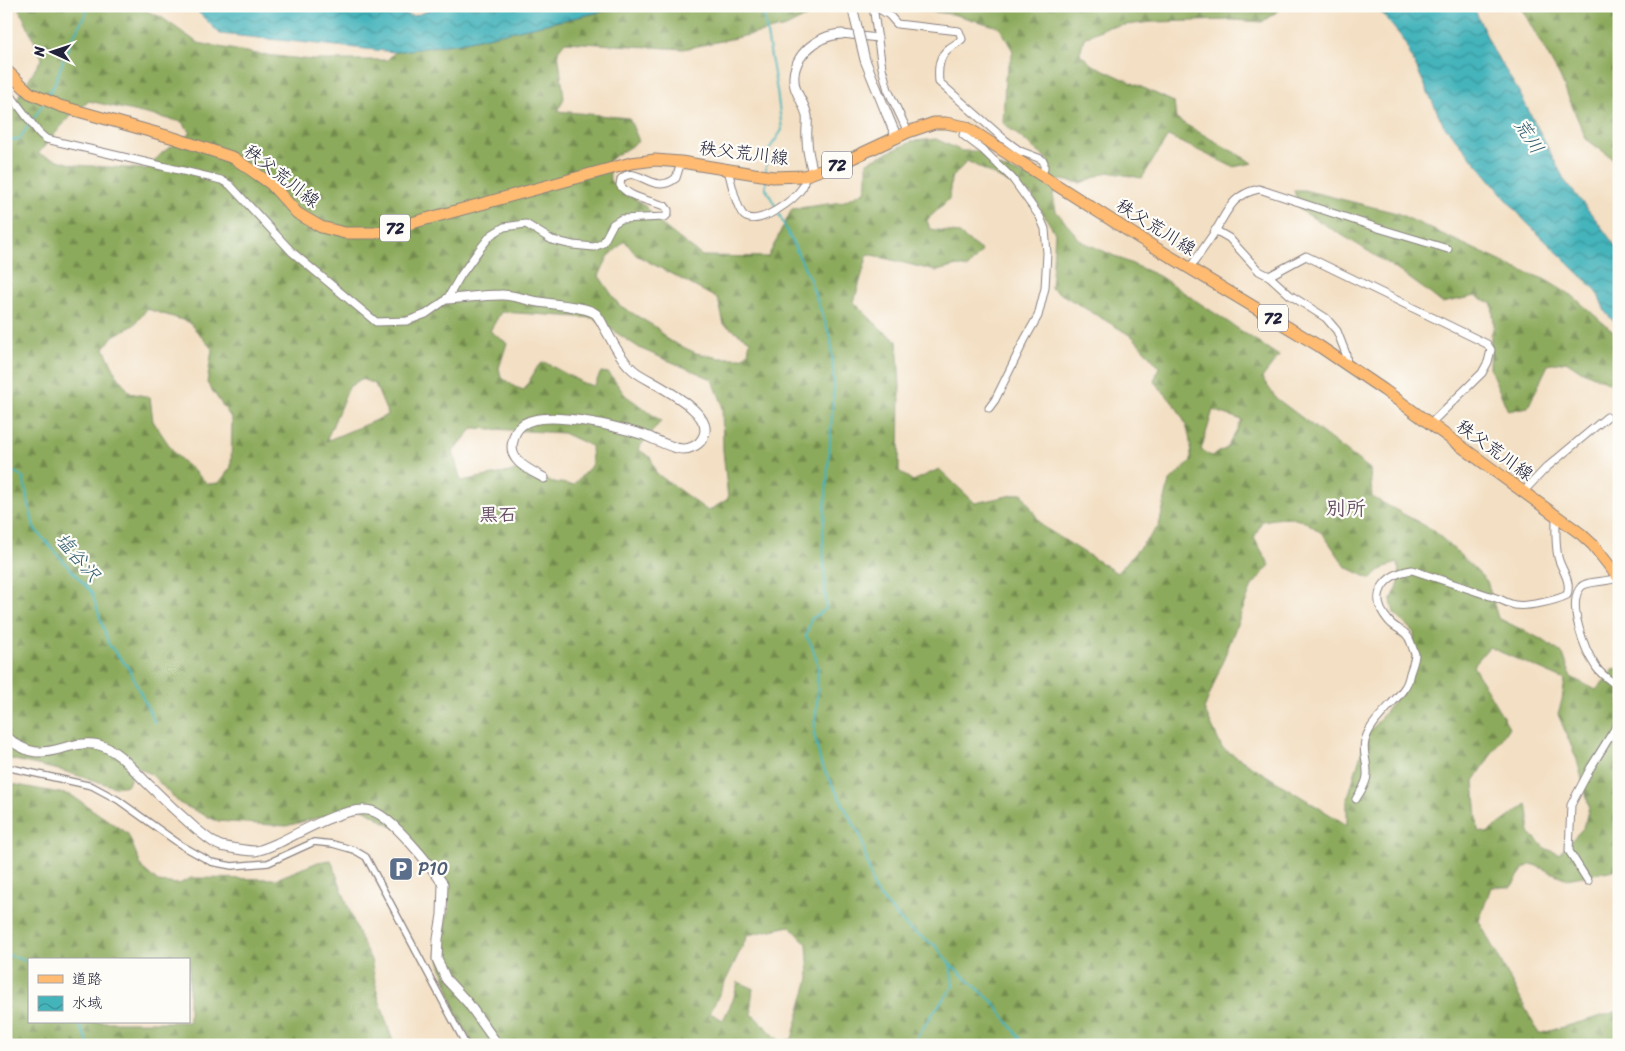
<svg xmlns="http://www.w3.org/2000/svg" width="1625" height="1051" viewBox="0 0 1625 1051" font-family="Sriracha,'Klee One',sans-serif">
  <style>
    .forest { fill: url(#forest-firs); stroke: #57664c; fill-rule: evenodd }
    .water { fill: url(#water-waves); stroke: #336b7b }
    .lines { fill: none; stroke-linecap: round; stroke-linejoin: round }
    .stream { stroke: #44b4bb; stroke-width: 2 }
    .pedestrian-casing { stroke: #8a807f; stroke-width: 8 }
    .minor-casing { stroke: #8a807f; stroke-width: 9 }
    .tertiary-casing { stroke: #8a807f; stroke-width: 11 }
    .primary-casing { stroke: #8a807f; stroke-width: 13 }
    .pedestrian { stroke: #fff; stroke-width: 5.5 }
    .minor { stroke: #fff; stroke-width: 7 }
    .tertiary { stroke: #fff; stroke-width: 9 }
    .primary { stroke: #febb71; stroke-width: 11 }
    .tertiary-bridge-casing { stroke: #8a807f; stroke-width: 11; stroke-linecap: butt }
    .tertiary-bridge { stroke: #fff; stroke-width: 9 }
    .labels { text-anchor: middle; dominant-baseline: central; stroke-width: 4.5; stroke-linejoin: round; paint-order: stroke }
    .shield { fill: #fdfcf7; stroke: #646373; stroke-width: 1 }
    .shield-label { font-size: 16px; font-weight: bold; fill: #22223b }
    .street-label { font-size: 18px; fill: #22223b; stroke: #fdfcf7 }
    .service-label { font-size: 18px; fill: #4e5e75; stroke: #fdfcf7; text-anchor: start }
    .water-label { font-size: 19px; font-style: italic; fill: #305c6e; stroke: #fdfcf7 }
    .neighbourhood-label { font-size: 19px; font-weight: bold; fill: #695067; stroke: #fdfcf7 }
    .quarter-label { font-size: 20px; font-weight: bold; fill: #695067; stroke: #fdfcf7 }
  </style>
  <defs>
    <pattern id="forest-firs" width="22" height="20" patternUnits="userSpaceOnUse" patternTransform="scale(1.25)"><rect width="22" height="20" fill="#8caa5c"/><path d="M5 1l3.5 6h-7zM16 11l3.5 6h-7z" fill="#728a4d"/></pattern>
    <pattern id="water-waves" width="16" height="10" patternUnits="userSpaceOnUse" patternTransform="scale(1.25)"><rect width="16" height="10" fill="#44b4bb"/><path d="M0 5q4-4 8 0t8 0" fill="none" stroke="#389299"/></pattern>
  </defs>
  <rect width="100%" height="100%" fill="#fdfcf7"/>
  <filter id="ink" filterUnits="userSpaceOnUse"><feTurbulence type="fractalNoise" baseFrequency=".02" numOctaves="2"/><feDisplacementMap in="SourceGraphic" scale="10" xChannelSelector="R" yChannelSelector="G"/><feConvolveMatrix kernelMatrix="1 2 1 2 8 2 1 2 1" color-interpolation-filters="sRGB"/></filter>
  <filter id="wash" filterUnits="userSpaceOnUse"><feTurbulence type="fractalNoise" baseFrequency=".0096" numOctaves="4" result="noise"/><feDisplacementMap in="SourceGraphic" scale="20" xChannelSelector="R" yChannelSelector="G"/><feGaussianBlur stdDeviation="1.12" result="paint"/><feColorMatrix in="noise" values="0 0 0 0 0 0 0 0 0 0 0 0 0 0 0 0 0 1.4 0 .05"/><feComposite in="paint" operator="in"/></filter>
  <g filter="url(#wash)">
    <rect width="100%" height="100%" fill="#f3dfc3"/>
    <g class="forest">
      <path d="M18 6H135L161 17 198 43 257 54 313 60H387L395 52 460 43 627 6H848L813 13 786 27 684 49 565 42 558 51 564 98 558 111 629 118 639 141 609 160 610 181 645 206 662 225 702 256 768 257 792 209 842 202 865 191 867 182V162L913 141 936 139 962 151H979L991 164 1038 180 1050 175 1047 159 1003 123 1005 78 1013 51 999 27 952 14 883 6H1279L1278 11 1262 22 1233 20 1153 22 1107 27 1084 38 1080 53 1091 64 1174 102 1176 119 1253 163 1233 167 1168 136 1142 178 1107 172 1081 183 1060 180 1053 195 1056 211 1081 241 1159 276 1279 356 1262 378 1276 398 1370 469 1372 497 1433 530 1457 552 1487 581 1498 618 1543 640 1563 654 1571 677 1596 690 1614 669 1619 668V871L1614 870 1567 879 1532 864 1524 868 1511 887H1491L1479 921 1539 1034 1619 1011V1045H474L457 1016 437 953 450 905 407 835 360 807 286 826 217 821 179 803 152 775 135 766 128 785 115 787 63 771 6 758V116L42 58ZM89 101 182 122 191 133 163 152 146 169 75 165 38 154 70 116ZM967 161 1032 195 1055 233 1051 288 1133 337 1159 367 1154 382C1179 408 1192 424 1191 461L1169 482 1159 526 1117 573 1042 526 1022 493 975 503 939 469 913 481 899 471 900 386 897 341 881 329 854 302 868 254 936 271 957 266 968 268 982 251 958 233 930 229 927 220 949 199 951 179ZM625 241 636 255 718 299 724 324 750 341 748 353 742 358H719L696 353 666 339 657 328 619 305 599 276 608 257ZM147 309 189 322 212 349 207 383 232 419 231 467 219 483 208 484 175 454 153 421 150 397 130 393 116 374 104 348 113 336 134 325ZM501 312 594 318 641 349 712 379 722 403 723 450 728 499 708 511 656 473 651 458 638 449 661 421 625 395 609 373 601 372 594 386 583 383 544 362 538 366 524 390 515 387 501 377 499 368 507 343 490 331ZM361 379 375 384 388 415 326 441 349 387ZM1213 410 1242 420 1227 448 1211 456 1201 450ZM473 428 563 433 591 446 592 465 573 485 548 481 520 470 461 481 453 452ZM1288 517 1306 522 1323 534 1346 567 1371 579 1385 567 1398 563 1400 581 1391 601 1394 613 1414 633 1413 666 1406 686 1363 740 1364 743 1347 801V825L1222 748 1204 709 1252 586 1270 565 1254 538 1262 521ZM1489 647 1565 680 1562 700 1558 714 1577 760 1589 806 1584 827 1559 854 1545 848 1529 832V816L1527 804 1487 833 1478 831 1474 781 1509 727 1473 666ZM790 926 807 944 809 978 792 1039 781 1042 752 1014 751 1004 753 988 738 982 733 1000 723 1020 710 1013 748 935Z"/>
      <polygon points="1520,6 1619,6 1619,163 1586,139 1560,77"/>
      <path d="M1294 190H1304L1397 213 1515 268 1544 279 1574 297 1619 337V387L1578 369 1566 361 1548 365 1528 407 1508 411 1490 369 1491 336 1494 325 1492 304 1476 296 1442 303C1398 267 1348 239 1300 210Z"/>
      <path d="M6 783 71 795 128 834 142 868 158 882 179 884 191 878 276 879 318 862 331 860 358 933 371 960 378 996 394 1045 6 1044ZM29 960H189V1022H29Z"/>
    </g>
    <g class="water">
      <polygon points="192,6 210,6 216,11 231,9 235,6 368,6 414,16 441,6 627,6 460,43 395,52 220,34"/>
      <polygon points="1376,6 1473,6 1493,50 1519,92 1565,181 1597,221 1619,251 1619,327 1606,313 1596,290 1525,221 1443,124 1403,39"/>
    </g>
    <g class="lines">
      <g class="stream">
        <polyline points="762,6 777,91 782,130 766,154 766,173"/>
        <polyline points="47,96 54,85 71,40 90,6"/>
        <polyline points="32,121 43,104"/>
        <polyline points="6,141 19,139 29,125"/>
        <polyline points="766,180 766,189 776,207"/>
        <polyline points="778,212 808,275 831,339 834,387 823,535 826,609 811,619 806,636 812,646 818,665 817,703 814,733 821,764 861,837 874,890 908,928 936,946 949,963 994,1003 1025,1045"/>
        <polyline points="6,467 23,477 34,528 92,593 109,645 128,667 155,723"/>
        <polyline points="6,954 29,962"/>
        <polyline points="78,1022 89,1045"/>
        <polyline points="912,1045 935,1010 953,987 950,963"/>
      </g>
    </g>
  </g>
  <g filter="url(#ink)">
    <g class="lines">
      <defs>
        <polyline id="pedestrian" points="6,767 92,786 118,800 181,845 211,862 232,866 268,863 314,842 333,844 354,850 366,857 466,1045"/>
        <g id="minor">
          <polyline points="873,6 882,68 888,90 908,132"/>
          <path d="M874 6 889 15 897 24 959 31 962 39C955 46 951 45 946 51 938 59 938 71 939 82L1005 140 1020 151 1041 159 1044 162V169L1041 175"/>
          <polyline points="842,34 878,38"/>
          <path d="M6 89 39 133 46 139 209 177 221 180 230 185 292 252 376 322 407 321 426 314 447 299 461 275 479 250 491 235 504 227 526 224 552 240 573 245 594 247 603 243 613 224 621 219 665 217 668 214V210L665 206C651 201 629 198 620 185L621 179C638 163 652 197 676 178L681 162"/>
          <polyline points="966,127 963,135 983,150 1012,178 1040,217 1045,229 1047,253 1045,288 1038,316 1025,339 995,400 989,408"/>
          <path d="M728 170C731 180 737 213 746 217 761 225 794 200 802 188 805 184 804 181 804 176"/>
          <polyline points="1215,230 1229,238 1259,271 1269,276 1290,295 1326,318 1337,331 1346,354 1347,365"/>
          <path d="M1190 268C1198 256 1206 245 1214 233 1228 211 1231 195 1259 189L1378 228 1448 249"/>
          <polyline points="1269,276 1306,256 1487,344 1491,350 1488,362 1482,373 1430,424"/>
          <polyline points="1523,492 1546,468 1607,417"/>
          <path d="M1618 577C1609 583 1587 580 1581 587 1566 603 1585 651 1596 667 1601 675 1611 681 1619 687"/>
          <path d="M1356 799C1360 792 1367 784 1367 775 1368 758 1359 749 1369 731 1378 714 1395 703 1405 687 1408 683 1409 677 1410 673 1412 667 1415 660 1415 654 1414 651 1412 647 1411 643 1406 628 1396 631 1388 620 1367 595 1385 574 1412 570L1499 599C1504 601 1509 604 1515 605 1527 607 1555 601 1567 595 1572 580 1561 570 1558 557 1555 543 1556 530 1556 516"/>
          <polyline points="1588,881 1569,851 1571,805 1591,767 1619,722"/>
        </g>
        <g id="tertiary">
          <polyline points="886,112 897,138"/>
          <path d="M813 173C810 162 807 151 807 139 806 131 808 123 807 116 805 105 798 97 795 87 788 59 816 35 842 34"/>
          <path d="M447 299C465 298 483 295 500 295 511 294 523 299 533 301 547 304 586 306 596 314 599 317 602 323 604 327 613 342 622 363 637 373 653 384 720 413 702 439 699 445 690 449 683 449 673 449 654 439 644 435 618 427 544 408 522 425 516 430 515 433 513 441 507 461 530 470 544 478"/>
          <path d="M6 736C42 771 64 737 99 745 119 750 134 771 149 785 164 800 180 815 196 829 203 834 212 843 221 846 231 848 245 851 255 851 263 850 273 845 280 842 303 831 348 804 372 811 392 817 431 866 443 884L442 915 438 939 437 959 446 979 468 1003 498 1045"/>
        </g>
        <polyline id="primary" points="6,70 30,93 60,106 174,138 234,158 271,184 297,213 321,227 345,233 375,233 631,163 655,160 681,162 773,177 804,176 848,160 908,132 934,123 946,123 966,127 1141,239 1319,346 1384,390 1581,534 1593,545 1619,578"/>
      </defs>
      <use href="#pedestrian" class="pedestrian-casing"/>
      <use href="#minor" class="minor-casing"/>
      <use href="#tertiary" class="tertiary-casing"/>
      <use href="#primary" class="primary-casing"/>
      <use href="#pedestrian" class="pedestrian"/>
      <use href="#minor" class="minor"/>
      <use href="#tertiary" class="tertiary"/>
      <use href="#primary" class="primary"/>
      <defs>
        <polyline id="tertiary-bridge" points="852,6 865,60 886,112"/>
      </defs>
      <use href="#tertiary-bridge" class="tertiary-bridge-casing"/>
      <use href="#tertiary-bridge" class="tertiary-bridge"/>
    </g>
  </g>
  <defs>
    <symbol id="parking-square" viewBox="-11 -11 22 22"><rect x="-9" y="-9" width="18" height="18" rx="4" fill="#5c6f8a" stroke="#fdfcf7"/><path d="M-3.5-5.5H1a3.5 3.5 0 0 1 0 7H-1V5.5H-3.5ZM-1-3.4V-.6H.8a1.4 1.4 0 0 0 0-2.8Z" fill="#fff"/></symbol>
  </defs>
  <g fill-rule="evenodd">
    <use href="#parking-square" x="387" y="855" width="28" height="28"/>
  </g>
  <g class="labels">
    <g class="shield">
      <rect x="822" y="151.5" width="30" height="27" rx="4"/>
      <rect x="380" y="214.5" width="30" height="27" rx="4"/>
      <rect x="1258" y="304.5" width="30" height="27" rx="4"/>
    </g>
    <g class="shield-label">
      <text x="837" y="165">72</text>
      <text x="395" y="228">72</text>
      <text x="1273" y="318">72</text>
    </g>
    <g class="street-label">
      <text transform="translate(744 153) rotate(7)">秩父荒川線</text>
      <text transform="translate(282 176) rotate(38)">秩父荒川線</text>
      <text transform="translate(1156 227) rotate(32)">秩父荒川線</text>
      <text transform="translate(1495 450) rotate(36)">秩父荒川線</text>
    </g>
    <g class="service-label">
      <text x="418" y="869">P10</text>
    </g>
    <g class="water-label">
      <text transform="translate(1529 136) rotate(57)">荒川</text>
      <text transform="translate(78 557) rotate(49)">塩谷沢</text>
    </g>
    <g class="neighbourhood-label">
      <text x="498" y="514">黒石</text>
    </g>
    <g class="quarter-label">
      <text x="1346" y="508">別所</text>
    </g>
  </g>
  <rect width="1625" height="1051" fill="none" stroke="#fdfcf7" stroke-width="25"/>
  <rect x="28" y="958" width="162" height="65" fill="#fdfcf7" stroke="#a5a5ac"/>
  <rect x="38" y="975" width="25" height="8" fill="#febb71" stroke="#a5a5ac"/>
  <text x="72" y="984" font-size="15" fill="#22223b">道路</text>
  <rect x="38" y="996" width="25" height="15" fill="url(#water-waves)" stroke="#a5a5ac"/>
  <text x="72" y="1008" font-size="15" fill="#22223b">水域</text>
  <g transform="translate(52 52) rotate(273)" stroke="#fdfcf7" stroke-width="4" paint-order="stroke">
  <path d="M0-4L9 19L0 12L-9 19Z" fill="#22223b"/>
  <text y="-8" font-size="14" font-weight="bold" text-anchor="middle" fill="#22223b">N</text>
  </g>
</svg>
